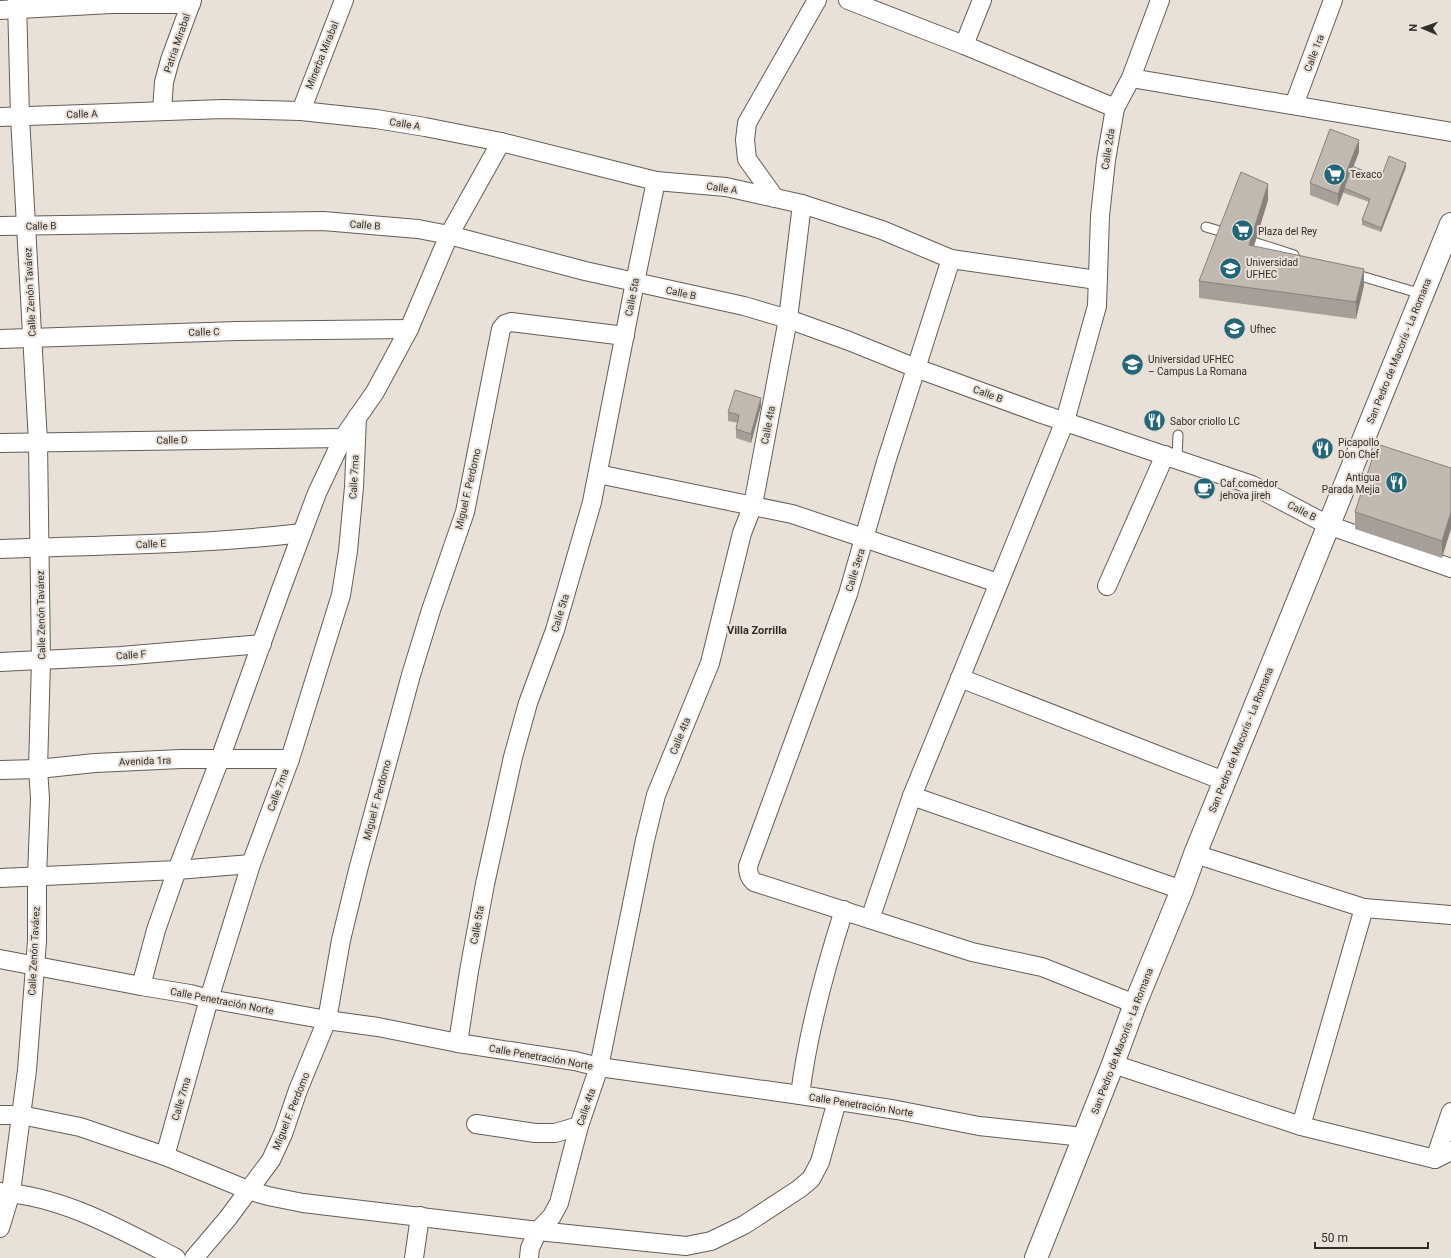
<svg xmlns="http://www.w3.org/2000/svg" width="1451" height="1258" viewBox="0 0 1451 1258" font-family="Roboto,sans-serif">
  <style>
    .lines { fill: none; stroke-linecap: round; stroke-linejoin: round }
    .service-casing { stroke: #645d55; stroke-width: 11 }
    .minor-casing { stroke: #645d55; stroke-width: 20 }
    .primary-casing { stroke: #645d55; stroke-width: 24 }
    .service { stroke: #fff; stroke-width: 9 }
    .minor { stroke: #fff; stroke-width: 18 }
    .primary { stroke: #fff; stroke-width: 22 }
    .wall { fill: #a69e97 }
    .shaded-wall { fill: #87817b }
    .building { fill: #c1b8b0; stroke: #87817b }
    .labels { text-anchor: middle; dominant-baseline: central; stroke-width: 4; stroke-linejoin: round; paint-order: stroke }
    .street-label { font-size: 10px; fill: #312d2a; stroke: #e9e1d8 }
    .poi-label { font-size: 10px; fill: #312d2a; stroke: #e9e1d8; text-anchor: start }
    .neighbourhood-label { font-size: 11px; font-weight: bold; fill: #312d2a; stroke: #e9e1d8 }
  </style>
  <rect width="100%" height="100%" fill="#e9e1d8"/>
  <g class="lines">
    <defs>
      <g id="service">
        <polyline points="1206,227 1230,234"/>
        <polyline points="1244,239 1294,255"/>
        <polyline points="1354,274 1422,294"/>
        <polyline points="1177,459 1178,435"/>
      </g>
      <g id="minor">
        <polyline points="848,0 964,45 1115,108"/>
        <polyline points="0,10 112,4 191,4"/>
        <polyline points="964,45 982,0"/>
        <polyline points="1131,78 1451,132"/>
        <polyline points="1294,105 1333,0"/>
        <polyline points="162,111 164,82 170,60 192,0"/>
        <polyline points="301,111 344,0"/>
        <polyline points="0,117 223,109 301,111 376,119 425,127 501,142 656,181 726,187 802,204 882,230 951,259 1097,280"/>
        <polyline points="775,198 747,159 745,140 747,123 817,0"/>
        <polyline points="0,226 323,221 418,229 449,235 585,271 744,306 788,319 849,341 916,368 1042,414 1252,485 1328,525 1451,568"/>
        <path d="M951 259 886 462 848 594 748 866C748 873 749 877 754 882L972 952 1042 967 1135 1004"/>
        <polyline points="0,339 237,331 409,329"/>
        <polyline points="0,443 343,438"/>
        <polyline points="598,474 792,514 998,583"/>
        <path d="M0 549C101 545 202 545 302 533"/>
        <polyline points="1107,586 1165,455"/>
        <polyline points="0,662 121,656 262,644"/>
        <polyline points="960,678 1224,781"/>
        <polyline points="0,770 38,769 95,763 181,759 290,759"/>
        <polyline points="912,796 1182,890"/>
        <polyline points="1195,854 1364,908 1451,915"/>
        <polyline points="0,878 177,870 251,864"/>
        <polyline points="870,919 912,796 1065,421 1097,306 1100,216 1106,160 1115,108 1131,78 1160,0"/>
        <polyline points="0,959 141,986 190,994 209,999 327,1020 378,1027 458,1043 575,1061 599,1067 800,1095 897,1110 979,1126 1084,1137"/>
        <polyline points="141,986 156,930 177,870 220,759 280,592 317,493 343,438 375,392 409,329 449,235 501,142"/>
        <polyline points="458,1043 469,971 485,884 500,816 513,757 528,703 555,630 592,502 635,282 656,181"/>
        <polyline points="1113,1064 1301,1126 1435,1159 1451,1151"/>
        <path d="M800 1095C808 1031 824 972 844 910"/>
        <polyline points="0,1115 21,1115 80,1127 165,1156 248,1190 268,1196 303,1203 538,1231 686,1246 711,1241 744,1225 799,1189 811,1179 820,1162 837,1101"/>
        <polyline points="476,1124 535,1133 555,1133 579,1126"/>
        <polyline points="1301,1126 1364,908"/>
        <polyline points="165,1156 209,999 251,864 290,759 341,595 348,551 354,487 357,417"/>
        <polyline points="1435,1159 1451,1112"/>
        <path d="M0 1192C64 1197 120 1229 176 1258"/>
        <polyline points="0,1228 11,1192 27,1070 37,941 37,876 40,798 38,769 41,661 38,442 20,117 17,0"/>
        <polyline points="194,1258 228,1218 271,1160 283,1134 298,1090 327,1020 341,940 358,870 411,675 431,610 465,512 501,329 505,324 511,322 625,336"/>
        <polyline points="414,1258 420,1216"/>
        <polyline points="529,1258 530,1248 538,1231 552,1216 559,1203 579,1126 599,1067 645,840 656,795 710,663 742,533 753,505 788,319 802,204"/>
      </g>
      <polyline id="primary" points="1036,1258 1113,1064 1135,1004 1182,890 1195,854 1451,224"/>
    </defs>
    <use href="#service" class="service-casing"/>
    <use href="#minor" class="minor-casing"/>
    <use href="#primary" class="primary-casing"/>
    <use href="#service" class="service"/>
    <use href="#minor" class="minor"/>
    <use href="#primary" class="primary"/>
  </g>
  <g class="wall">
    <polygon points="1359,152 1353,167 1381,178 1406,167 1381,232 1362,225 1362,220 1369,202 1344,193 1344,191 1338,206 1310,195 1310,183"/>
    <polygon points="1268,200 1254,246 1364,285 1356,319 1199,298 1199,281"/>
    <polygon points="761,406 751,443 736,438 736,429 738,423 728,421 728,412"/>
    <polygon points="1451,468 1442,558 1355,529 1355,512"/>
  </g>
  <g class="shaded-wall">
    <polygon points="1359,140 1359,152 1345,189 1344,188 1344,191 1338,206 1338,194"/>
    <polygon points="1406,163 1406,167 1381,232 1381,228"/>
    <polygon points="1268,184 1268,200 1249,262 1249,245"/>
    <polygon points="1364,269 1364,285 1356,319 1356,302"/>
    <polygon points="761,398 761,406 751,443 751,434"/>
    <polygon points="1451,512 1451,529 1442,558 1442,541"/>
  </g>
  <g class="building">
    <polygon points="1330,129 1359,140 1338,194 1310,183"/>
    <polygon points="1389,156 1406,163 1381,228 1362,220 1370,199 1344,188 1352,166 1381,178"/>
    <polygon points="1241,172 1268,184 1249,245 1364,269 1356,302 1199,281"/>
    <polygon points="735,390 761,398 751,434 736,429 739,415 728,412"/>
    <polygon points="1377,444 1451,468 1451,512 1442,541 1355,512"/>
  </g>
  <defs>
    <symbol id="supermarket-disc" viewBox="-11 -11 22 22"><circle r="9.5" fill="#226678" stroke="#e9e1d8"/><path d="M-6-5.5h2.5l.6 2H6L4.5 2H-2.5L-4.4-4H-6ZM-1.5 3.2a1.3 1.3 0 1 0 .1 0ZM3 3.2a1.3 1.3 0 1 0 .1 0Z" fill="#fff"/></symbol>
    <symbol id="university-disc" viewBox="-11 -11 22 22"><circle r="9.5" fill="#226678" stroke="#e9e1d8"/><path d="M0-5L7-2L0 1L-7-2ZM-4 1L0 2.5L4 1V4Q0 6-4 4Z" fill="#fff"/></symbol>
    <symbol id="restaurant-disc" viewBox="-11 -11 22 22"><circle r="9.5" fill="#226678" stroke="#e9e1d8"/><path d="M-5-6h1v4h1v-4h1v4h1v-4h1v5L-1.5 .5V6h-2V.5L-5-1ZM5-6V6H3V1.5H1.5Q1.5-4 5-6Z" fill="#fff"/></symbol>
    <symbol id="cafe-disc" viewBox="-11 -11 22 22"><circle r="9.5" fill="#226678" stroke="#e9e1d8"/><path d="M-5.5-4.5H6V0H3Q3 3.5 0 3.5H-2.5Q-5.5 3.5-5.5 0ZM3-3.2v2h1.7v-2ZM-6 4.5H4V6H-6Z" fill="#fff"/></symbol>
  </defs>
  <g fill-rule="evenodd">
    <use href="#supermarket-disc" x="1322" y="162" width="25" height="25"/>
    <use href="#supermarket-disc" x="1230" y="218" width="25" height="25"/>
    <use href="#university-disc" x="1218" y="256" width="25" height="25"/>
    <use href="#university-disc" x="1222" y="316" width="25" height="25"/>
    <use href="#university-disc" x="1120" y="352" width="25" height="25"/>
    <use href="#restaurant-disc" x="1142" y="408" width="25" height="25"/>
    <use href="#restaurant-disc" x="1310" y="436" width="25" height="25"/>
    <use href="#restaurant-disc" x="1384" y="470" width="25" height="25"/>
    <use href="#cafe-disc" x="1192" y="476" width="25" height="25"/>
  </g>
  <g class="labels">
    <g class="street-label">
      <text transform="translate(177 43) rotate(-71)">Patria Mirabal</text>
      <text transform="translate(1314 53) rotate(-69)">Calle 1ra</text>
      <text transform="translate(322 55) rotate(-68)">Minerba Mirabal</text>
      <text transform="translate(82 114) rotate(-2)">Calle A</text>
      <text transform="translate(405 124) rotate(9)">Calle A</text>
      <text transform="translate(1108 149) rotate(-81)">Calle 2da</text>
      <text transform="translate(722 188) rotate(8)">Calle A</text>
      <text transform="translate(365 225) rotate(4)">Calle B</text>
      <text transform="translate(41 226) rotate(-1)">Calle B</text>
      <text transform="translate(30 292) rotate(-93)">Calle Zenón Tavárez</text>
      <text transform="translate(681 293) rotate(12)">Calle B</text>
      <text transform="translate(632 297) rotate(-79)">Calle 5ta</text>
      <text transform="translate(204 332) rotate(-2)">Calle C</text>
      <text transform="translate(1399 351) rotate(-68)">San Pedro de Macorís - La Romana</text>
      <text transform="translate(988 394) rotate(20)">Calle B</text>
      <text transform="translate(768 425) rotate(-79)">Calle 4ta</text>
      <text transform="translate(172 440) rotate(-1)">Calle D</text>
      <text transform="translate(354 477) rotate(-87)">Calle 7ma</text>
      <text transform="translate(468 489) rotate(-77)">Miguel F. Perdomo</text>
      <text transform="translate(1302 511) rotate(27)">Calle B</text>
      <text transform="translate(151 544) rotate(-3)">Calle E</text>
      <text transform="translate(855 570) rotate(-73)">Calle 3era</text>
      <text transform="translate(560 613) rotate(-73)">Calle 5ta</text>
      <text transform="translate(41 615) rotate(-91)">Calle Zenón Tavárez</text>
      <text transform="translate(131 655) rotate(-4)">Calle F</text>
      <text transform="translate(680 736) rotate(-68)">Calle 4ta</text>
      <text transform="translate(1241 740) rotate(-68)">San Pedro de Macorís - La Romana</text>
      <text transform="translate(145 761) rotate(-2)">Avenida 1ra</text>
      <text transform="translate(278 790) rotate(-70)">Calle 7ma</text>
      <text transform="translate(377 800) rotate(-75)">Miguel F. Perdomo</text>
      <text transform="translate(477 925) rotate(-80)">Calle 5ta</text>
      <text transform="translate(34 951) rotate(-87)">Calle Zenón Tavárez</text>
      <text transform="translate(222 1001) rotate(11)">Calle Penetración Norte</text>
      <text transform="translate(1122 1041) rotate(-69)">San Pedro de Macorís - La Romana</text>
      <text transform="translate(541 1057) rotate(10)">Calle Penetración Norte</text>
      <text transform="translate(181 1099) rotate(-74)">Calle 7ma</text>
      <text transform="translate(861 1105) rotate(9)">Calle Penetración Norte</text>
      <text transform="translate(586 1107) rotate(-71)">Calle 4ta</text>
      <text transform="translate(291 1111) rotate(-68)">Miguel F. Perdomo</text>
    </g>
    <g class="poi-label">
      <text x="1350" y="174">Texaco</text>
      <text x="1258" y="231">Plaza del Rey</text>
      <text x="1246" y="262">Universidad<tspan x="1246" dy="12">UFHEC</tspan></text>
      <text x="1250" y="329">Ufhec</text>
      <text x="1148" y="359">Universidad UFHEC<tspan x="1148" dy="12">– Campus La Romana</tspan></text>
      <text x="1170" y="421">Sabor criollo LC</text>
      <text x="1338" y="442">Picapollo<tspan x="1338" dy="12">Don Chef</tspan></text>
      <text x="1380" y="477" text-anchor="end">Antigua<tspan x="1380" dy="12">Parada Mejia</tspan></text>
      <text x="1220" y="483">Caf.comedor<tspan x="1220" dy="12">jehova jireh</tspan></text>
    </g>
    <g class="neighbourhood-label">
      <text x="757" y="630">Villa Zorrilla</text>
    </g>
  </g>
  <g transform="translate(1423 28) rotate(272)" stroke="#e9e1d8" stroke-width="3" paint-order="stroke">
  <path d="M0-3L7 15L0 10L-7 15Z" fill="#312d2a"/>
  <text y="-6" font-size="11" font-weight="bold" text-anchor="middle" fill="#312d2a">N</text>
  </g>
  <path d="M1315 1242v6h113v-6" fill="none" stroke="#312d2a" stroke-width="2"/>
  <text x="1321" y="1242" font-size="12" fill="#312d2a" stroke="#e9e1d8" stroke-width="3" paint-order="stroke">50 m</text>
</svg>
